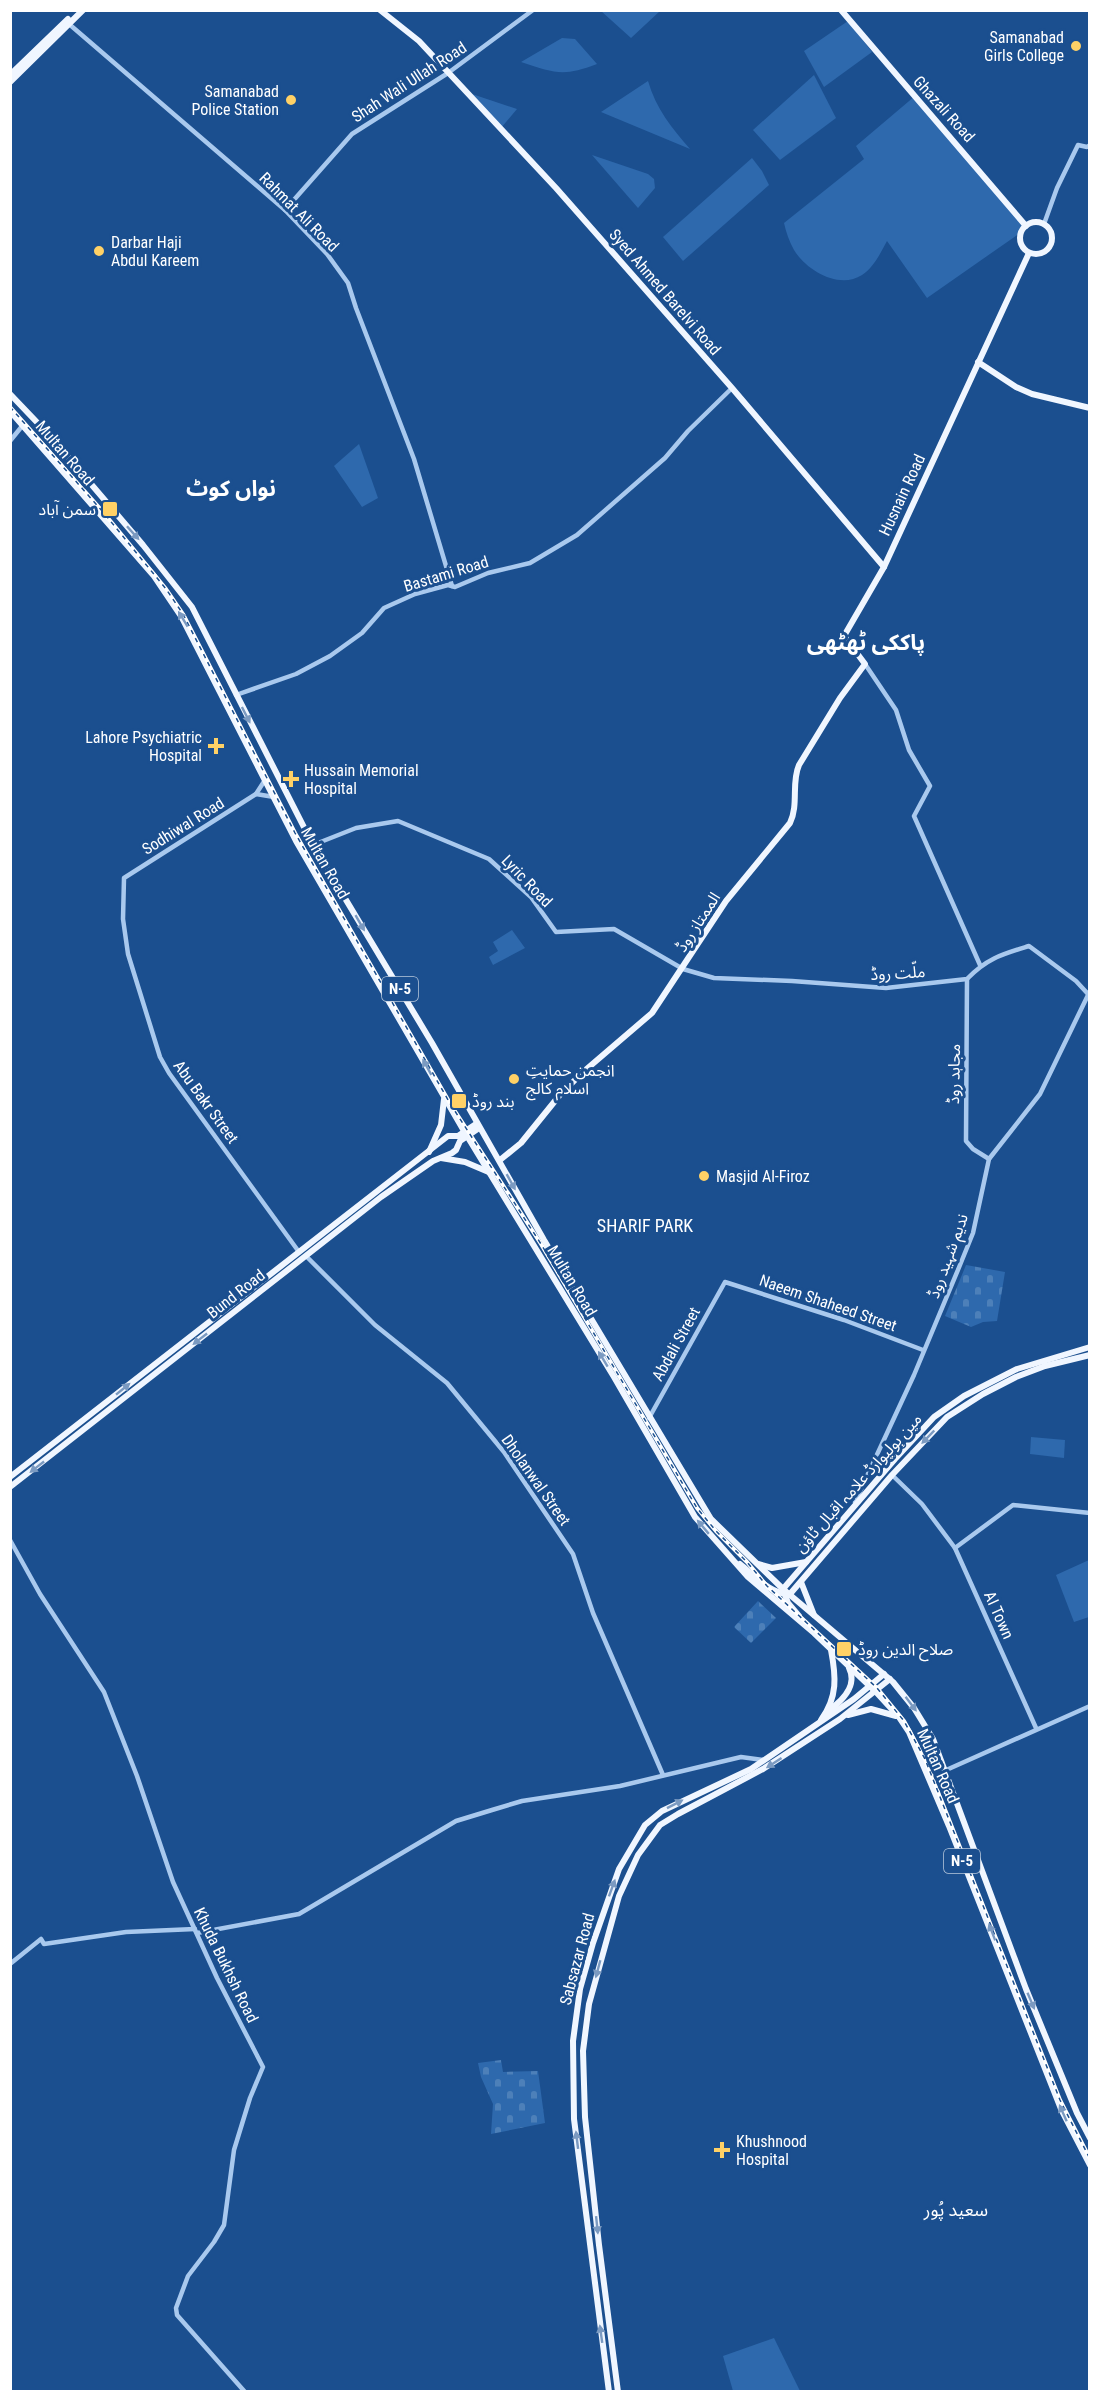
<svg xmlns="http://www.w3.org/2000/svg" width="1100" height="2402" viewBox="0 0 1100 2402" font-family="'Roboto Condensed','Noto Sans Arabic',sans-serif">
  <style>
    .cemetery { fill: url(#cemetery-stones) }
    .green { fill: #2e69ad }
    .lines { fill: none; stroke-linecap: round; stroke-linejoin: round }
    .minor { stroke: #a9c9ee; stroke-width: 4.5 }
    .major { stroke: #f0f6ff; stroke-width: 6 }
    .rail-casing { stroke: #fff; stroke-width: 4 }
    .rail { stroke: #1b4f8f; stroke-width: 1.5; stroke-dasharray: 4.5; stroke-linecap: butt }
    .oneway { fill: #7b9ac1 }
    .poi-dot { fill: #ffd166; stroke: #1b4f8f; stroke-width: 2 }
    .labels { text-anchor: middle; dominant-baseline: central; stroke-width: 6; stroke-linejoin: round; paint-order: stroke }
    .shield { fill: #1b4f8f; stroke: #bbcadd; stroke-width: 1.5 }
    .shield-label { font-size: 15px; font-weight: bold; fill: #fff }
    .poi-label { font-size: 16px; fill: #fff; stroke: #1b4f8f; text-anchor: start }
    .street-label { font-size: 16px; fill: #fff; stroke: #1b4f8f }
    .neighbourhood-label { font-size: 18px; fill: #fff; stroke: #1b4f8f }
    .district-label { font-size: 22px; font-weight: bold; fill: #fff; stroke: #1b4f8f }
  </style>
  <defs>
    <pattern id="cemetery-stones" width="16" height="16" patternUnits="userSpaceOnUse" patternTransform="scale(1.5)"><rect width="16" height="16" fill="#2e69ad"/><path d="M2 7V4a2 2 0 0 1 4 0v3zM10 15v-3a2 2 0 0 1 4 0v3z" fill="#4d80b9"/></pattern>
  </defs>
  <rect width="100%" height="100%" fill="#1b4f8f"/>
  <g class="cemetery">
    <polygon points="966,1265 1005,1272 997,1321 983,1322 971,1327 945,1316"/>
    <polygon points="758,1601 776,1618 751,1643 734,1627"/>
    <polygon points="501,2060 503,2072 538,2071 545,2123 491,2134 493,2104 481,2077 478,2063"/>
  </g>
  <g class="green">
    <polygon points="601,11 660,11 631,38"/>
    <polygon points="848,21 872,52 824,87 804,51"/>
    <path d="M562 38 575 39 597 64C563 77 555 73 521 62Z"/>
    <polygon points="814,75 836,118 780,160 753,130"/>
    <path d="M648 81C656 109 672 128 690 149L601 112Z"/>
    <polygon points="466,92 517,109 501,128"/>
    <path d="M915 96 1025 224 1020 233 927 298 887 241C880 254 874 267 862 275 839 290 806 270 794 250 789 241 786 232 784 223L864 159 856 146Z"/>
    <polygon points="592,155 648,174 654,179 655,188 638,208"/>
    <polygon points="752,158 762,171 769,185 683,261 663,237"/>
    <polygon points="359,444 378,498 362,507 334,466"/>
    <polygon points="512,930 525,948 493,965 489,957 498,951 493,942"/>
    <polygon points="1031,1437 1065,1440 1064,1458 1030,1454"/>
    <polygon points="1089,1560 1089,1617 1074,1622 1056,1575"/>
    <polygon points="774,2338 800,2391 733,2391 723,2356"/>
  </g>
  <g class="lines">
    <g class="minor">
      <polyline points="69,24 285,210 327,254 348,283 356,308 414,459 452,586"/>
      <polyline points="285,210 352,134 448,73 533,10"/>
      <polyline points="1044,224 1057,188 1078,145 1087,147 1090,145"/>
      <polyline points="10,441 23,425"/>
      <polyline points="865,664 896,710 909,750 930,786 914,816 980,965"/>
      <polyline points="236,695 296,674 330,656 362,633 384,608 415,594 448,585 455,587 488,573 530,563 577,535 665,458 688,431 732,388"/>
      <polyline points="265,780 256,794 124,878 123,919 128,954 160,1057 169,1073 299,1252"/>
      <polyline points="256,794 274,797"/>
      <path d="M313 845 356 828 398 821 489 859 531 897 556 932 614 929 683 969 714 978 792 981 886 988 967 979C987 958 1003 954 1029 946L1076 981 1088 994"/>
      <polyline points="967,979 966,1141 973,1149 989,1159"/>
      <polyline points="306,1256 375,1325 447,1383 504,1452 573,1554 593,1613 663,1775"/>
      <polyline points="649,1418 725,1282 844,1320 923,1350"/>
      <polyline points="892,1475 922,1504 955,1548 1036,1728"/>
      <polyline points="855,1502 914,1375 960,1265 973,1233 989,1159 1040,1094 1090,991"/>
      <polyline points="10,1540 40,1594 104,1692 137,1776 173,1882 217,1978 263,2067 250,2098 234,2150 224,2225 214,2242 188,2276 176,2308 177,2315 245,2392"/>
      <polyline points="955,1548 1013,1505 1090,1513"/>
      <polyline points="944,1771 1090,1706"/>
      <polyline points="197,1933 299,1914 456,1821 492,1810 522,1801 620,1786 741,1757 763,1760"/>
      <polyline points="10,1964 41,1939 44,1944 126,1932 195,1929"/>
    </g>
    <g class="major">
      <polyline points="380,10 419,41 556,188 732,388 884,567"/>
      <polyline points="841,10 1026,226"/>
      <polyline points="10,75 68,19"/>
      <polyline points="10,82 83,10"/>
      <circle cx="1036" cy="238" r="16"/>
      <polyline points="978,362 1016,387 1032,394 1090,408"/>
      <polyline points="10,394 51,437 143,545 192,607 313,845 432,1043 544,1240 711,1519 783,1589 893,1682 914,1708 933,1739 1026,1989 1077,2113 1090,2138"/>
      <polyline points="10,411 154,576 181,616 296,841 464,1131 614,1377 695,1517 748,1577 814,1633 876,1692 899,1717 909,1732 949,1826 1061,2109 1090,2165"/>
      <polyline points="429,1152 441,1125 444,1099"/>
      <polyline points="441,1158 465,1162 491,1173"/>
      <path d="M500 1160 521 1143 559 1096 582 1073 652 1013 726 901 790 823C799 804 791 783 799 765L840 698 865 664 844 636 884 567 1029 253"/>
      <polyline points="10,1477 448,1136 458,1136 476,1124"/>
      <polyline points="10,1487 381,1197 433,1161 452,1153 456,1150 460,1141 479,1128"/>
      <path d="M740 1564C754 1575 771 1595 790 1594"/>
      <polyline points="758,1564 772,1568 806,1562"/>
      <polyline points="801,1582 814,1615"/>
      <polyline points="783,1589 895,1459 934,1417 964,1396 1017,1369 1090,1347"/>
      <polyline points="784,1592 788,1603 799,1616"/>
      <polyline points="790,1594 892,1475 947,1417 983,1394 1016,1377 1045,1366 1090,1355"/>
      <path d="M828 1711C841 1702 858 1686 849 1668"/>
      <polyline points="848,1715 871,1709 896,1716"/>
      <path d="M821 1720C838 1697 836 1676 831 1650"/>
      <polyline points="609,2392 574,2119 573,2041 580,1989 593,1943 619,1869 645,1825 662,1811 751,1769 854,1699 884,1674"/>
      <polyline points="618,2392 599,2245 585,2117 583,2051 589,2004 619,1896 638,1855 660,1825 678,1814 763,1769 840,1719 890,1679"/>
    </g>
    <defs>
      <polyline id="rail" points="10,407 103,512 166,589 183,614 295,833 451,1105 541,1244 697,1508 716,1531 747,1562 767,1586 877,1688 904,1721 925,1759 1060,2100 1090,2159"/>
    </defs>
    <use href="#rail" class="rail-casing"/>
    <use href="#rail" class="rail"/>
  </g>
  <defs><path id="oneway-solid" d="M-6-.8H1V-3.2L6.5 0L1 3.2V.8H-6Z" transform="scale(1.5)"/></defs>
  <g class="oneway">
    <use href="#oneway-solid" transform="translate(133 533) rotate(48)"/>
    <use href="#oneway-solid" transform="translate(183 619) rotate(-121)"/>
    <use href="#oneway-solid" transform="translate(246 715) rotate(63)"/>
    <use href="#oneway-solid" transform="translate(360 923) rotate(60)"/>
    <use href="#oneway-solid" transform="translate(427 1067) rotate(-119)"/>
    <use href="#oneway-solid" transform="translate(511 1182) rotate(61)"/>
    <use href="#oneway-solid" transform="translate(200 1339) rotate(142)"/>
    <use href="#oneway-solid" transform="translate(603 1359) rotate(-121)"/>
    <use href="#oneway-solid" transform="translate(123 1389) rotate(-39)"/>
    <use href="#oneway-solid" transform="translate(928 1437) rotate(134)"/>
    <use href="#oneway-solid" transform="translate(37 1467) rotate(142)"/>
    <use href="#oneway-solid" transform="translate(703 1527) rotate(-130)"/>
    <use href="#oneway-solid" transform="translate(911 1704) rotate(53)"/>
    <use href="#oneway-solid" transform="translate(774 1763) rotate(147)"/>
    <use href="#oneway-solid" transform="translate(675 1804) rotate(-27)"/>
    <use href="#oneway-solid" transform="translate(612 1888) rotate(-70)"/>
    <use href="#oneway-solid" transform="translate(992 1932) rotate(-111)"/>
    <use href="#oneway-solid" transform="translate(598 1969) rotate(105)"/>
    <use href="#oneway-solid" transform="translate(1031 2001) rotate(67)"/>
    <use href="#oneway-solid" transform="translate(1063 2113) rotate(-114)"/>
    <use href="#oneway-solid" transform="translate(577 2140) rotate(-97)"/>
    <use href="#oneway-solid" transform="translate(597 2225) rotate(84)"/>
    <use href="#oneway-solid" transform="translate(601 2334) rotate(-98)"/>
  </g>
  <g class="poi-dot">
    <circle cx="1076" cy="46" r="6"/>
    <circle cx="291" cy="100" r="6"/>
    <circle cx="99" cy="251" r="6"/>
    <rect x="102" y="501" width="16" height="16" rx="3"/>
    <path d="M213 737h6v6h6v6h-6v6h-6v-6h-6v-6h6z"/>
    <path d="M288 770h6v6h6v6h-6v6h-6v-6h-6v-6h6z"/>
    <circle cx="514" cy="1079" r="6"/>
    <rect x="451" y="1093" width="16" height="16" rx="3"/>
    <circle cx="704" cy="1176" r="6"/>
    <rect x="836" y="1641" width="16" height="16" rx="3"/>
    <path d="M719 2141h6v6h6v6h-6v6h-6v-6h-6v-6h6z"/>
  </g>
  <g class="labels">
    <g class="shield">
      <rect x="382" y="977" width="36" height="24" rx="4.5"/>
      <rect x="944" y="1849" width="36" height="24" rx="4.5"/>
    </g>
    <g class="shield-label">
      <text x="400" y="989">N-5</text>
      <text x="962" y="1861">N-5</text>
    </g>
    <g class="poi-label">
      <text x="1064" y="37" text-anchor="end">Samanabad<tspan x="1064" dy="18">Girls College</tspan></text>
      <text x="279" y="91" text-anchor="end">Samanabad<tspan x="279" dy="18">Police Station</tspan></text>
      <text x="111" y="242">Darbar Haji<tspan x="111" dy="18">Abdul Kareem</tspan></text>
      <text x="96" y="509" text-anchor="end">سمن آباد</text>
      <text x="202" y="737" text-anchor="end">Lahore Psychiatric<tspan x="202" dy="18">Hospital</tspan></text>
      <text x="304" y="770">Hussain Memorial<tspan x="304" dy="18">Hospital</tspan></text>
      <text x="526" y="1070">انجمن حمایتِ<tspan x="526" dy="18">اسلام کالج</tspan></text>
      <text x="472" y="1101">بند روڈ</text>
      <text x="716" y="1176">Masjid Al-Firoz</text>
      <text x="858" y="1649">صلاح الدین روڈ</text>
      <text x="736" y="2141">Khushnood<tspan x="736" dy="18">Hospital</tspan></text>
    </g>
    <g class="street-label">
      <text transform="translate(409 82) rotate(-33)">Shah Wali Ullah Road</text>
      <text transform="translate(944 109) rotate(48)">Ghazali Road</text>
      <text transform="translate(299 212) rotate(45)">Rahmat Ali Road</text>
      <text transform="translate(665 292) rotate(49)">Syed Ahmed Barelvi Road</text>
      <text transform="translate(65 453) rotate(49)">Multan Road</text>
      <text transform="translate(902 495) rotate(-65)">Husnain Road</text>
      <text transform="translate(446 574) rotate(-17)">Bastami Road</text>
      <text transform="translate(183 826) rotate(-32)">Sodhiwal Road</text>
      <text transform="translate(325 863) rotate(60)">Multan Road</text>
      <text transform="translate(527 881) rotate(46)">Lyric Road</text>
      <text transform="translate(698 922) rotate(-57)">الممتاز روڈ</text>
      <text transform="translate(898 973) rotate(-3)">ملّت روڈ</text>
      <text transform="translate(954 1074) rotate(-89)">مجاہد روڈ</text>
      <text transform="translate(206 1102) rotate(54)">Abu Bakr Street</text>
      <text transform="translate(948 1256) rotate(-70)">ندیم شہید روڈ</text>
      <text transform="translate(572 1281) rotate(59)">Multan Road</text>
      <text transform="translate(236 1294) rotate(-38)">Bund Road</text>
      <text transform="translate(828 1303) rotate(19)">Naeem Shaheed Street</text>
      <text transform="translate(676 1344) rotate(-61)">Abdali Street</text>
      <text transform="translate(536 1480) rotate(55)">Dholanwal Street</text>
      <text transform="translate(858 1483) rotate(-48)">مین بولیوارڈ علامہ اقبال ٹاؤن</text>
      <text transform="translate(999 1615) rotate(66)">AI Town</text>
      <text transform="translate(938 1766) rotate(66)">Multan Road</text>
      <text transform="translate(577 1959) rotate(-75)">Sabsazar Road</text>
      <text transform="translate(226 1965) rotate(64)">Khuda Bukhsh Road</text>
    </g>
    <g class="neighbourhood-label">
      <text x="645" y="1225">SHARIF PARK</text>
      <text x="956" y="2209">سعید پُور</text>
    </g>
    <g class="district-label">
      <text x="231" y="488">نواں کوٹ</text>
      <text x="866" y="642">پاککی ٹھٹھی</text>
    </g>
  </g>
  <rect width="1100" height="2402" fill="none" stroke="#ffffff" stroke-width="24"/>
</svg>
